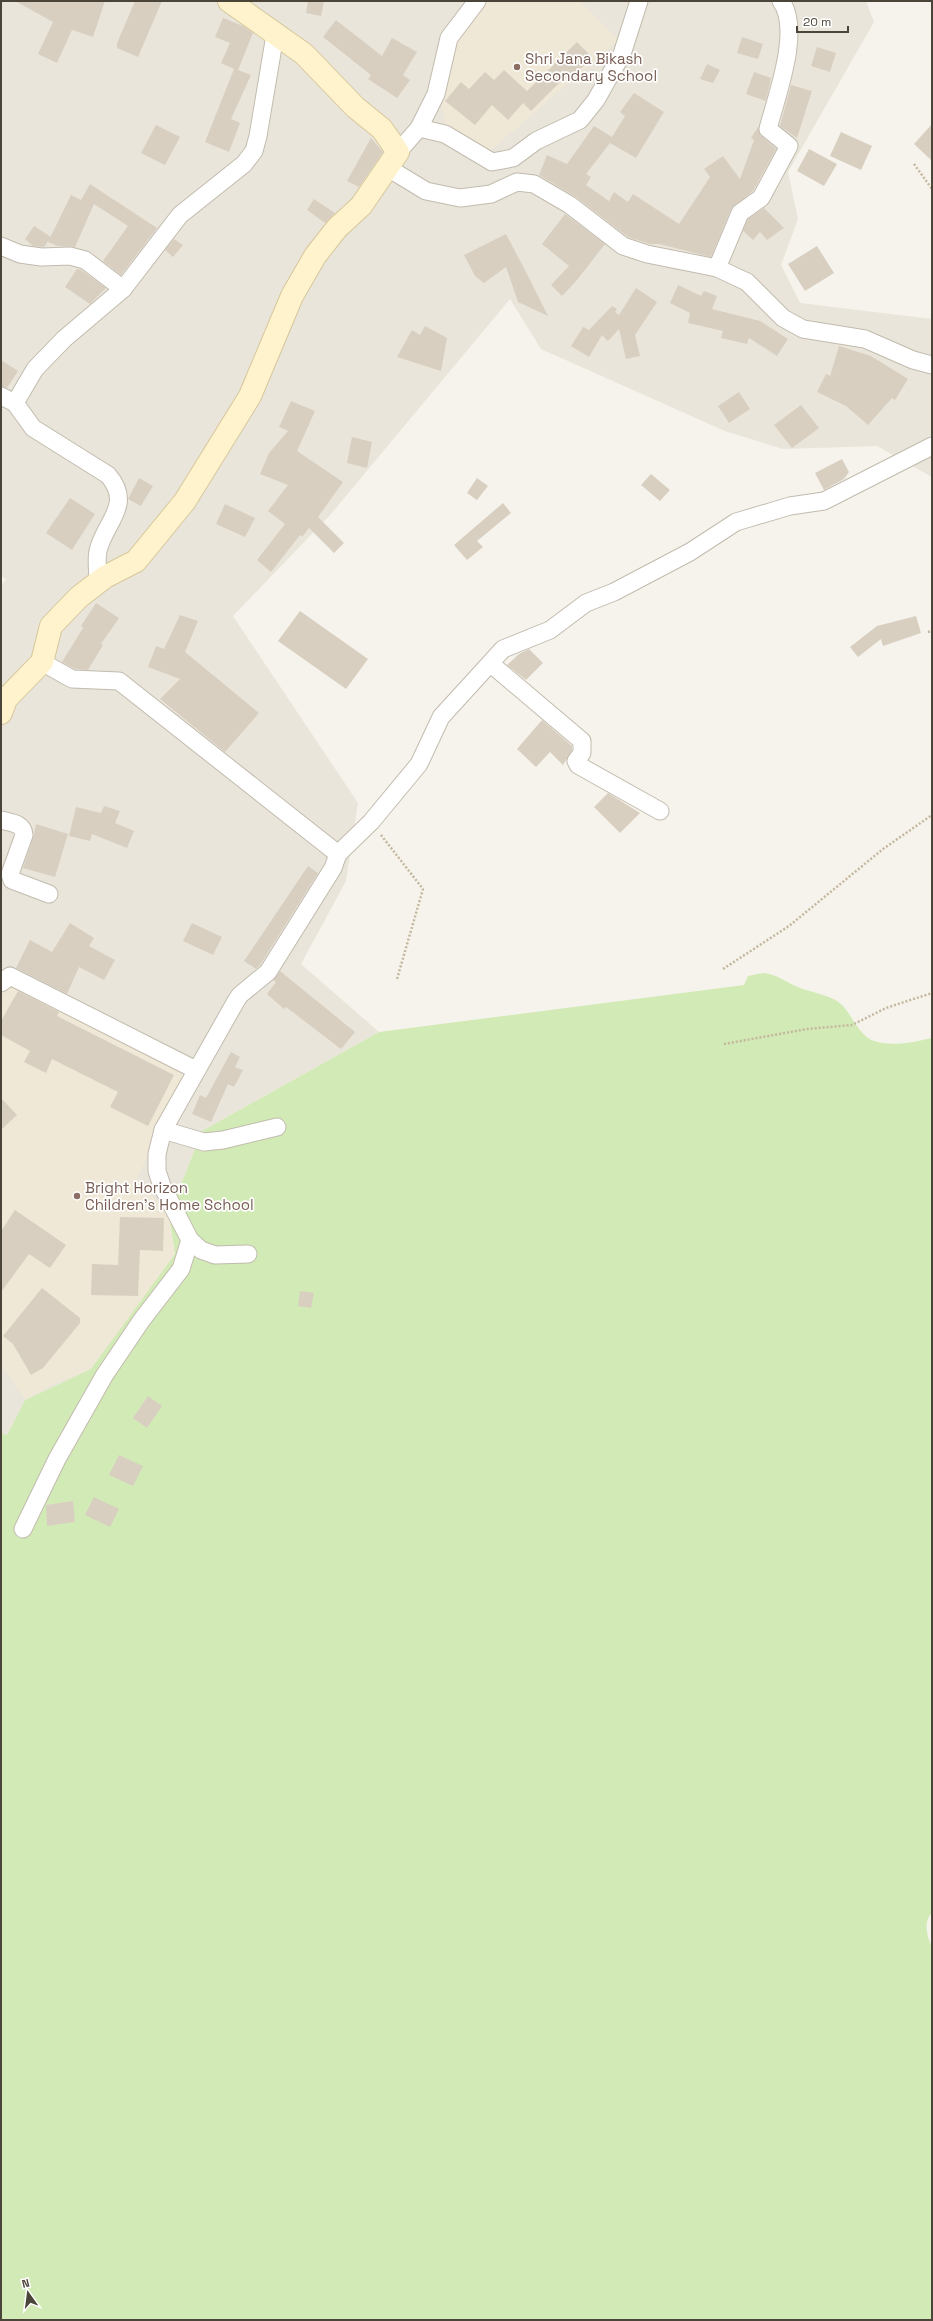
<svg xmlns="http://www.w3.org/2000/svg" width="933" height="2321" viewBox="0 0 933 2321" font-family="'Space Grotesk',sans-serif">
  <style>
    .residential { fill: #eae5da }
    .education { fill: #efe8d6 }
    .green { fill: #d2eab5 }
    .building { fill: #d8cfc1 }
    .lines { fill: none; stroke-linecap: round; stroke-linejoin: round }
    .street-casing { stroke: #c2bbae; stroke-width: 19 }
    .secondary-casing { stroke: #d6c79b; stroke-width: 24 }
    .path { stroke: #c4b79f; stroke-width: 2.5; stroke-dasharray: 2 2; stroke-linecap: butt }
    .street { stroke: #fff; stroke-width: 17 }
    .secondary { stroke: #fff3cd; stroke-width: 22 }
    .education-dot { fill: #8d6e63; stroke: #fff; stroke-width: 1.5 }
    .labels { text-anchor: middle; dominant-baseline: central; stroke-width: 3.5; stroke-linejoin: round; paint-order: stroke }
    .education-label { font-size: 15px; fill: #785e54; stroke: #fff; text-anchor: start }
  </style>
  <rect width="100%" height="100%" fill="#f6f3ec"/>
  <polygon class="residential" points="1,1 866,1 874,22 788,172 798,219 781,265 800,303 932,319 932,477 877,446 783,449 725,431 541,349 510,299 331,514 233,616 358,803 346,881 301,964 379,1032 202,1131 169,1215 91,1369 25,1400 7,1435 1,1433 1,586 6,579 1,576"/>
  <g class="education">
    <polygon points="482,1 579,1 618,40 489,152 445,123 439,95 457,39"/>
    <polygon points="9,979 191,1070 137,1177 169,1215 175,1254 134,1313 91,1369 51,1385 25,1400 1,1365 1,990"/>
  </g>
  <path class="green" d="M763 973C777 974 787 983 800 988 814 993 831 995 842 1005 852 1015 860 1037 874 1041 893 1047 914 1042 932 1038V1913C923 1921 927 1937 932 1947V2320H1V1433L7 1435 25 1400 91 1369 175 1254 169 1215 202 1131 379 1032 744 985 748 976Z"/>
  <g class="building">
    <polygon points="15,1 105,1 93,37 72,30 57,63 38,54 53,22"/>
    <polygon points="135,1 162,1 138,57 117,48 117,43"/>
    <polygon points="308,1 324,1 321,16 306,13"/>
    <polygon points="223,18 243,26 253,33 238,70 251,75 231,119 240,123 229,152 205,142 234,69 221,63 230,43 215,37"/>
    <polygon points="336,20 382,56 392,38 417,52 403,75 410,80 397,98 368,79 371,75 323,37"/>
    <polygon points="742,37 763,44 758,59 737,53"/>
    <polygon points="577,42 592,57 569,81 565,77 531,111 523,103 508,120 492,105 475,125 445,101 461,82 469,89 485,72 494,80 504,70 527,91"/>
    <polygon points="817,47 836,53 830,72 811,66"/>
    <polygon points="707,64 720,70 713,83 700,79"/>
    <polygon points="754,72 771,78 766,101 746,94"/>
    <polygon points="791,85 812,91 797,138 780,126"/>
    <polygon points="634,93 664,112 636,158 610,143 586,174 591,177 586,185 609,201 614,192 628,202 633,194 679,224 710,177 704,169 723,156 740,179 754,140 751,138 758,127 761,136 776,149 753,191 731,209 711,257 659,244 650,244 628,237 576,197 539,175 547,155 567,164 594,126 612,137 625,116 620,112"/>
    <polygon points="932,124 932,161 914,144"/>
    <polygon points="156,125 180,137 165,165 141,153"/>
    <polygon points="841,132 872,146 861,170 830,156"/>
    <polygon points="371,138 383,152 359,187 347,181"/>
    <polygon points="809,149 837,164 824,186 797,171"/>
    <polygon points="90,184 157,228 121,275 103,261 128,226 94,204 75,247 58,246 48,242 71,195 81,200"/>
    <polygon points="314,199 335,213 325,223 307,210"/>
    <polygon points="764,208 784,228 767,240 760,232 753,240 743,231 748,219"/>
    <polygon points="565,214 605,244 577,280 562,296 551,285 569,266 542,244"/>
    <polygon points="34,226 51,237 44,247 33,246 25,239"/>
    <polygon points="506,234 526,272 548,316 518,302 506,267 484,283 475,276 464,255"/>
    <polygon points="174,239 183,245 173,257 165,250"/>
    <polygon points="817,246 834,273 805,291 788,264"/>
    <polygon points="77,269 81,270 106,288 90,304 65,287"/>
    <polygon points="678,285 701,296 704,291 717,296 712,309 760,321 788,339 777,356 749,338 747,344 721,338 723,331 688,323 690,313 670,303"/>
    <polygon points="636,288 657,302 635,335 640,356 626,359 619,329 608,341 602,335 589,357 571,346 583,327 589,330 612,306 617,309 615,312 619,315"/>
    <polygon points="425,326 447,338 441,371 397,357 412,330 420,335"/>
    <polygon points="839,346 871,356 908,379 895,400 892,398 868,425 846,406 817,392 826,374 830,376"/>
    <polygon points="1,360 18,371 7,388 1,386"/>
    <polygon points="739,392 750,409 729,423 718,406"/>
    <polygon points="291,401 315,411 297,451 343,482 318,517 344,543 334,553 309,528 302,537 300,535 271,572 257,560 285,524 268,511 288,485 260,474 269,453 288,431 279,427"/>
    <polygon points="801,405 819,428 792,448 774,425"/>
    <polygon points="352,437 372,442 367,468 347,463"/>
    <polygon points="842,459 849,472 844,479 824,490 815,473"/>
    <polygon points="651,474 670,490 660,501 641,485"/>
    <polygon points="139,478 153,486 141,506 128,499"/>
    <polygon points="477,478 488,486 477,500 467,493"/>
    <polygon points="70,498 95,514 72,550 46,533"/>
    <polygon points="503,503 511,513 477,541 483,547 467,560 454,545"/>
    <polygon points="225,504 255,518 245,537 216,524"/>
    <polygon points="96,603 119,618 101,644 103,645 88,670 75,669 62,662 83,628 81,626"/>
    <polygon points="300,611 368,659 346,689 278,641"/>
    <polygon points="180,615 198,621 185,652 259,713 225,752 160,699 180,679 148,667 156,646 164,649"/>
    <polygon points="916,616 921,633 883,646 881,639 858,657 850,647 877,626"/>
    <polygon points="529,649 543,663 526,680 507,665 519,654"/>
    <polygon points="542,720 572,746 572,750 563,765 550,752 536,767 517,749"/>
    <polygon points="608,793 640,813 620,833 594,807"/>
    <polygon points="104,806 120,811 115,823 134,831 127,848 92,834 90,841 69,836 76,807 101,813"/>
    <polygon points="36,824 68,834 55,877 23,868 33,838"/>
    <polygon points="308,866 318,873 260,965 256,969 244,961"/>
    <polygon points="70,923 94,938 89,946 115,960 104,980 79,967 67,994 16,968 30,940 52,952"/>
    <polygon points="192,923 222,937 213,955 183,941"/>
    <polygon points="280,971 355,1032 341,1049 286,1007 284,1009 267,994 276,982 273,980"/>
    <polygon points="18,991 59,1012 57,1016 174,1075 148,1126 110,1107 118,1092 52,1059 46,1073 24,1062 30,1051 1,1035 1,1021"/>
    <polygon points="231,1052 240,1057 235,1067 243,1070 234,1087 228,1084 211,1122 192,1114 200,1095 206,1098"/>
    <polygon points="1,1098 17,1115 1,1130"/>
    <polygon points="15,1210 66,1245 50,1268 29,1254 1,1292 1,1231"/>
    <polygon points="120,1217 164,1218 163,1251 140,1250 138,1296 91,1295 92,1264 118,1265"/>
    <polygon points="42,1288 80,1318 80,1323 43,1368 31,1375 13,1344 3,1336"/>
    <polygon points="300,1291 314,1293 311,1308 298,1306"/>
    <polygon points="148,1396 162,1406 147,1428 133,1418"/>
    <polygon points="119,1455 143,1466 133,1486 109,1475"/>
    <polygon points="94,1497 119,1509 110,1527 85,1515"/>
    <polygon points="73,1501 75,1522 47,1526 46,1505"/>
  </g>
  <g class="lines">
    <defs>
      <g id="street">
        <polyline points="419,128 445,134 492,162 513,158 536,141 580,120 596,100 622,54 639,1"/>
        <polyline points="398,152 419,128 436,94 449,38 477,1"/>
        <polyline points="388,168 426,191 460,198 491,194 517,182 534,184 570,205 623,246 647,254 717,268 747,282 783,318 803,329 865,339 913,360 932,365"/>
        <polyline points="1,246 20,254 41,257 70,256 85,260 123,289"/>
        <path d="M717 268 740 213 761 198 789 146 768 129C776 97 802 30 781 1"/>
        <polyline points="1,396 15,403 35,369 64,339 123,289 180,215 244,164 254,151 258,136 275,35"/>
        <path d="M15 403 33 428 108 475C134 505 104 523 98 551 96 560 98 573 98 582"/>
        <polyline points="42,662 72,679 119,681 338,854 333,868 268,972 240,995 236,1001 163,1130 157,1154 157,1171 162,1186 190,1240 201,1250 215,1255 248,1254"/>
        <polyline points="491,664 582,741 582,753 576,761 578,765 660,811"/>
        <path d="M1 820C12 823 23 823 24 835L10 874 12 880 49 894"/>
        <polyline points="338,854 371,822 419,764 441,717 503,649 550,630 586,603 614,592 690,552 736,522 790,506 824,501 932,446"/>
        <polyline points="1,983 10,976 196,1070"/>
        <polyline points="163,1130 204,1142 223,1140 277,1127"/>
        <polyline points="23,1529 57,1459 104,1376 141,1321 181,1269 190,1240"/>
      </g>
      <polyline id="secondary" points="1,713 6,699 42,662 51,626 79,597 105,577 136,561 185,501 250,396 292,296 315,256 337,228 361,206 398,152 382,129 355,107 304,54 229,1"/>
    </defs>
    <use href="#street" class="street-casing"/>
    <use href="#secondary" class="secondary-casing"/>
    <g class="path">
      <polyline points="914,164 932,189"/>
      <polyline points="928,632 932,631"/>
      <polyline points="381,835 423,889 397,979"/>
      <polyline points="723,969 789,926 883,849 932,815"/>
      <polyline points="724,1044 807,1029 852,1025 886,1008 932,993"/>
    </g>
    <use href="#street" class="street"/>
    <use href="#secondary" class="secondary"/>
  </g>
  <g class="education-dot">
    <circle cx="517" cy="67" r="4"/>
    <circle cx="77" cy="1196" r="4"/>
  </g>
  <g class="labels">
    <g class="education-label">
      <text x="525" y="58">Shri Jana Bikash<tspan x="525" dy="17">Secondary School</tspan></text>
      <text x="85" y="1187">Bright Horizon<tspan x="85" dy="17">Children's Home School</tspan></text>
    </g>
  </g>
  <rect width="933" height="2321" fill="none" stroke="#4b4439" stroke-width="4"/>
  <g transform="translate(28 2293) rotate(346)" stroke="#ffffff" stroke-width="3" paint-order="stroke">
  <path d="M0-3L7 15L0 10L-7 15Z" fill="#4b4439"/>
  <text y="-6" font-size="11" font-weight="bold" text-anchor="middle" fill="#4b4439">N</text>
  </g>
  <path d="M797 26v6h51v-6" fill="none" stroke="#4b4439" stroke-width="2"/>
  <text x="803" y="26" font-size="12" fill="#4b4439" stroke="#ffffff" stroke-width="3" paint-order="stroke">20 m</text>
</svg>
